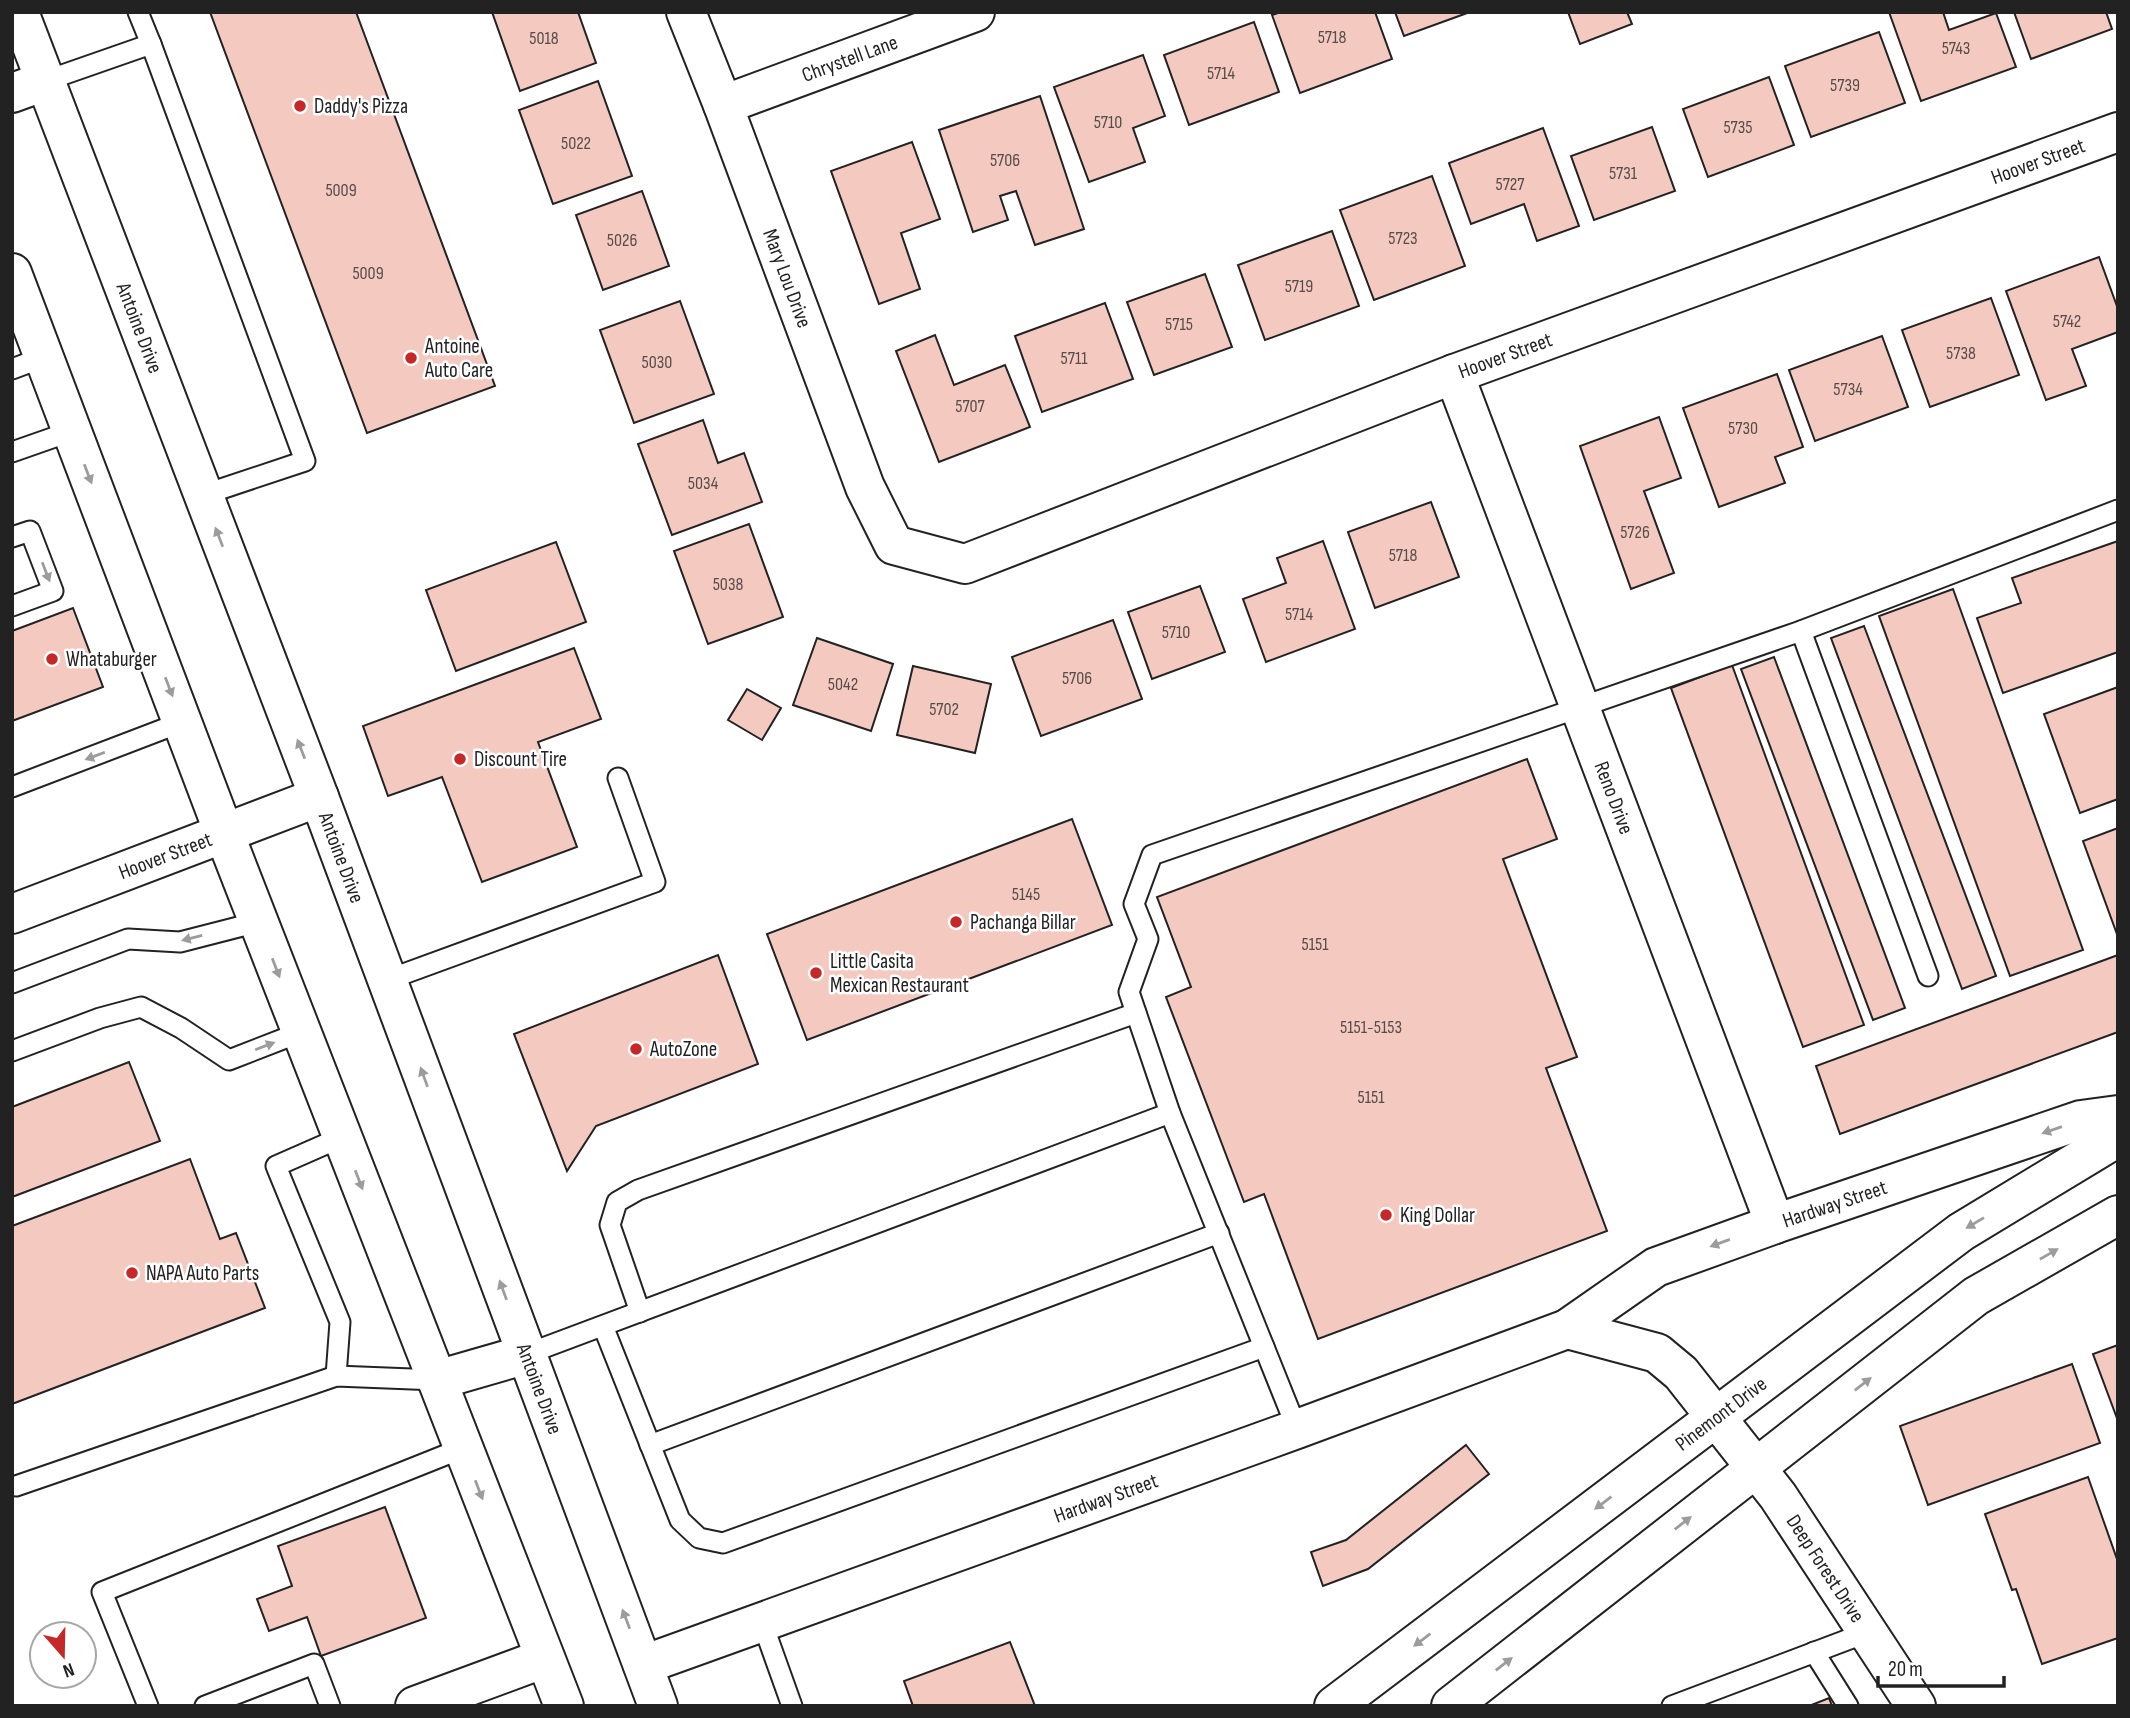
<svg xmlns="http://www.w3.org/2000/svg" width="2130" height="1718" viewBox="0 0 2130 1718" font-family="'Sofia Sans Condensed',sans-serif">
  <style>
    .building { fill: #f3c9c0; stroke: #222; stroke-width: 2 }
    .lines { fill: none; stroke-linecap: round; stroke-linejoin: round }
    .lane-casing { stroke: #222; stroke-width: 23 }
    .street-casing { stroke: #222; stroke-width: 42 }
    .secondary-casing { stroke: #222; stroke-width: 42 }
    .lane { stroke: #fff; stroke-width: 19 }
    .street { stroke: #fff; stroke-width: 38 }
    .secondary { stroke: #fff; stroke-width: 38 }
    .oneway { fill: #9c9c9c }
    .poi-dot { fill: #c62828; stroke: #fff; stroke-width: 2.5 }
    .labels { text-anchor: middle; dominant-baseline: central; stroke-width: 5; stroke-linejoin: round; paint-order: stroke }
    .number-label { font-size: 18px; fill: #564c4a }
    .street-label { font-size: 21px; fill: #222; stroke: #fff }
    .poi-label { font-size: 21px; fill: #222; stroke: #fff; text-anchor: start }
  </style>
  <rect width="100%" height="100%" fill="#fff"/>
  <g class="building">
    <polygon points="210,12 356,12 495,386 367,433"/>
    <polygon points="492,12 578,12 596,63 520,91"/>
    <polygon points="1281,12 1375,12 1392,59 1300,93 1272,15"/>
    <polygon points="1395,12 1470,12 1404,36"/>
    <polygon points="1568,12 1627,12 1632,24 1580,44"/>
    <polygon points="1889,12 1943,12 1949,30 1996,13 2016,67 1921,101"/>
    <polygon points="2014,12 2106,12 2112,29 2031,59"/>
    <polygon points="1254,22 1279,92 1189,125 1164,55"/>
    <polygon points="1879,32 1905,103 1811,137 1785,66"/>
    <polygon points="1143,55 1165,116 1133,128 1145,162 1089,182 1054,87"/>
    <polygon points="1769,77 1794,145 1708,177 1683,109"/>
    <polygon points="598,81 632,176 553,204 519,110"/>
    <polygon points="1040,96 1084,229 1035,245 1016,191 1000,196 1008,220 973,232 939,130"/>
    <polygon points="1652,127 1675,191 1594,220 1571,156"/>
    <polygon points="1543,128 1579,226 1537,241 1524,204 1471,224 1449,163"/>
    <polygon points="912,142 940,219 901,233 920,289 879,304 831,171"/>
    <polygon points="1432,176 1465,266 1374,300 1340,210"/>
    <polygon points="642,191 669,266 603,290 576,215"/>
    <polygon points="1332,231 1359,306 1265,340 1238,265"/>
    <polygon points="2099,257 2118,309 2118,332 2072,349 2086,386 2046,400 2006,291"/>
    <polygon points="1205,274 1232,347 1154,375 1127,302"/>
    <polygon points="1991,298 2019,375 1930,407 1902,330"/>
    <polygon points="680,301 714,394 634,423 600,330"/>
    <polygon points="1105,303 1133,379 1042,412 1015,336"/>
    <polygon points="935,335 954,385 1005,365 1030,427 939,462 896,351"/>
    <polygon points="1882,336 1908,407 1815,441 1789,370"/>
    <polygon points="1777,374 1803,447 1775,457 1785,483 1719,507 1683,408"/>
    <polygon points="1659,417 1681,478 1644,491 1674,573 1631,589 1580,446"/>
    <polygon points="703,420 718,463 744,453 762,502 672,535 638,444"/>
    <polygon points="1431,502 1459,577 1375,608 1348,532"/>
    <polygon points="749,524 783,617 708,644 674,551"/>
    <polygon points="1323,541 1355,629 1266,662 1243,599 1286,583 1277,558"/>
    <polygon points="2118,541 2118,652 2003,693 1977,618 2021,603 2012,578"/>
    <polygon points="556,542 586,622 456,671 426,590"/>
    <polygon points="1200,586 1225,652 1152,679 1128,612"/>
    <polygon points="1953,589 2083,950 2010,976 1879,616"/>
    <polygon points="73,608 103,687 12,721 12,631"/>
    <polygon points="1113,620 1142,699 1041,736 1012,657"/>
    <polygon points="1864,626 1996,976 1962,989 1831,638"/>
    <polygon points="817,638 893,664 871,731 793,705"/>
    <polygon points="574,648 601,719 538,742 577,847 482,882 442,777 388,796 363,726"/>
    <polygon points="1774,657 1905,1008 1873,1020 1741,669"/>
    <polygon points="1732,665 1864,1025 1803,1047 1671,688"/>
    <polygon points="913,666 991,684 975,753 897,735"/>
    <polygon points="2118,687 2118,799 2080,813 2044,714"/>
    <polygon points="747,689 781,708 762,740 728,720"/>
    <polygon points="1527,759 1557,839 1503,859 1577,1057 1546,1068 1607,1231 1318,1339 1264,1194 1244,1202 1166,997 1191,987 1157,897"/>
    <polygon points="1072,819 1112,925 807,1040 767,934"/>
    <polygon points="2118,828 2118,937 2083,841"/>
    <polygon points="718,955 758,1064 596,1126 567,1171 514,1034"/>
    <polygon points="2118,955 2118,1032 1840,1134 1816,1066"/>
    <polygon points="129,1062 160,1141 12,1197 12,1107"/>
    <polygon points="190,1159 220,1239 236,1233 265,1308 12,1404 12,1226"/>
    <polygon points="2118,1345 2118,1421 2093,1354"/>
    <polygon points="2072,1364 2100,1443 1928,1505 1900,1426"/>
    <polygon points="1466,1445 1489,1474 1368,1569 1323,1586 1311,1552 1346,1540"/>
    <polygon points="2088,1477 2118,1562 2118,1638 2042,1664 2016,1589 2012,1590 1985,1514"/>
    <polygon points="385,1507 426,1618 321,1656 307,1617 269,1631 257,1599 292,1586 278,1546"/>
    <polygon points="1010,1642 1035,1706 913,1706 904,1681"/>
    <polygon points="1829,1698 1832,1706 1809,1706"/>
  </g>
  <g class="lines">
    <defs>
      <g id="lane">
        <polyline points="138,12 151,44"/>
        <polyline points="45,81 151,44 305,461 203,495"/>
        <polyline points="12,369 44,357"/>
        <polyline points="12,452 72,431"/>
        <polyline points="12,537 30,531 53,591 12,606"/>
        <polyline points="1801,631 1928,976"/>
        <polyline points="12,787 182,722"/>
        <polyline points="387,980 655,882 618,778"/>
        <polyline points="12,983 128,939 180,942 258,922"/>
        <polyline points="12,1051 100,1018 141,1007 181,1028 229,1060 301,1032"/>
        <polyline points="1170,1113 1129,992 1148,939 1134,904 1152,855 1801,631 2118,510"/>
        <polyline points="640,1312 610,1225 617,1202 638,1190 1136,1013"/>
        <polyline points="603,1326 680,1520 699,1538 723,1543 1264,1347"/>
        <polyline points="527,1354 1170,1113 1297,1429"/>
        <polyline points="336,1376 340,1322 276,1166 342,1137"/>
        <polyline points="650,1445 1219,1233"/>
        <polyline points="16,1486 336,1376 437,1380"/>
        <polyline points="762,1622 792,1706"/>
        <polyline points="1814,1652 1848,1706"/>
        <polyline points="148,1706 102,1592 463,1448"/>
        <polyline points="205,1706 314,1664 330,1706"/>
        <polyline points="1672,1706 1868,1632"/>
      </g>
      <g id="street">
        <path id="s1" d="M686 12 723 105 865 487 894 545 965 564 1454 374 2118 132"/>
        <polyline points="12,93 45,81"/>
        <path id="s2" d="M723 105 975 12"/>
        <path id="s3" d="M1454 374 1775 1224"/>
        <path id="s4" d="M12 914 319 797"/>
        <path id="s5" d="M1567 1329 1656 1267 1775 1224 2081 1120 2118 1115"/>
        <path id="s6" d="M643 1665 1297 1429 1567 1329 1657 1353 1681 1373 1778 1496 1916 1706"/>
        <polyline points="415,1706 545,1658"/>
      </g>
      <g id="secondary">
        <path id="s7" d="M19 12 319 797 658 1706"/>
        <polyline points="12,273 224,833 564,1706"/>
        <polyline points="437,1380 527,1354"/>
        <path id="s8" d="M1334 1706 1961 1232 2118 1137"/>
        <polyline points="1451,1706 1976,1296 2118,1215"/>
      </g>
    </defs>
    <use href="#lane" class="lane-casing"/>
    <use href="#street" class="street-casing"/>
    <use href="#secondary" class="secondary-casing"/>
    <use href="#lane" class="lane"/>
    <use href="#street" class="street"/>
    <use href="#secondary" class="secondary"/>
  </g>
  <defs><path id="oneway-solid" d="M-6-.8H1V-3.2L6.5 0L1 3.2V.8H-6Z" transform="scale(1.75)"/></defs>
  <g class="oneway">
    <use href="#oneway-solid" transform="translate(88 474) rotate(69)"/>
    <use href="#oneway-solid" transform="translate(219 537) rotate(-111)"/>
    <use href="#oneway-solid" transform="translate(46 572) rotate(69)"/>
    <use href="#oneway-solid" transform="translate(169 687) rotate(69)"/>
    <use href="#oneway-solid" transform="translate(301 749) rotate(-111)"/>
    <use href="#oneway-solid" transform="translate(95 756) rotate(159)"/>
    <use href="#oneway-solid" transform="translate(192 938) rotate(166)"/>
    <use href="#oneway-solid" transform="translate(276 968) rotate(69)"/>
    <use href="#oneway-solid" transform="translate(265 1046) rotate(-21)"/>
    <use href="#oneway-solid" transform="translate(424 1077) rotate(-110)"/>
    <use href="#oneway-solid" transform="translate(2052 1130) rotate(161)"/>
    <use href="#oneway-solid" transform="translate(359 1180) rotate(69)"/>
    <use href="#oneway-solid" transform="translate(1975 1223) rotate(149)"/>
    <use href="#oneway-solid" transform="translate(1720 1243) rotate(160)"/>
    <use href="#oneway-solid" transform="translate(2049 1254) rotate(-30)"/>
    <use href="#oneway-solid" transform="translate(503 1290) rotate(-110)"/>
    <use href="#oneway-solid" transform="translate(1863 1384) rotate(-38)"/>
    <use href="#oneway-solid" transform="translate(479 1490) rotate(69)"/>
    <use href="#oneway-solid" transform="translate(1603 1503) rotate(143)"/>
    <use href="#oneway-solid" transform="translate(1683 1523) rotate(-38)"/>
    <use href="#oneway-solid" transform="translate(626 1619) rotate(-111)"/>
    <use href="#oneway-solid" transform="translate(1422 1640) rotate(143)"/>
    <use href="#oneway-solid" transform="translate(1504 1664) rotate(-38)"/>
  </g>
  <g class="poi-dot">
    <circle cx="300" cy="106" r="7"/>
    <circle cx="411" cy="358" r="7"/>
    <circle cx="52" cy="659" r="7"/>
    <circle cx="460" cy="759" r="7"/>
    <circle cx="956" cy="922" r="7"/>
    <circle cx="816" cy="973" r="7"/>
    <circle cx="636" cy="1049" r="7"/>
    <circle cx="1386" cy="1215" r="7"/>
    <circle cx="132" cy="1273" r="7"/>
  </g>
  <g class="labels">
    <g class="number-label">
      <text x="1332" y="37">5718</text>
      <text x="544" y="38">5018</text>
      <text x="1956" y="48">5743</text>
      <text x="1221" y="73">5714</text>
      <text x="1845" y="85">5739</text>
      <text x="1108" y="122">5710</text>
      <text x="1738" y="127">5735</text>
      <text x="576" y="143">5022</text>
      <text x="1005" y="160">5706</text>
      <text x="1623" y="173">5731</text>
      <text x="1510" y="184">5727</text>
      <text x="341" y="190">5009</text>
      <text x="1403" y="238">5723</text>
      <text x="622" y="240">5026</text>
      <text x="368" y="273">5009</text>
      <text x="1299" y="286">5719</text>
      <text x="2067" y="321">5742</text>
      <text x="1179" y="324">5715</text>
      <text x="1961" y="353">5738</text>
      <text x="1074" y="358">5711</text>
      <text x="657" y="362">5030</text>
      <text x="1848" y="389">5734</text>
      <text x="970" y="406">5707</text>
      <text x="1743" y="428">5730</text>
      <text x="703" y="483">5034</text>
      <text x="1635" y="532">5726</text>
      <text x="1403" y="555">5718</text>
      <text x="728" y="584">5038</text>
      <text x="1299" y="614">5714</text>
      <text x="1176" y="632">5710</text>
      <text x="1077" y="678">5706</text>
      <text x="843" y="684">5042</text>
      <text x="944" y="709">5702</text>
      <text x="1026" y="894">5145</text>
      <text x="1315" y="944">5151</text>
      <text x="1371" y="1027">5151-5153</text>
      <text x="1371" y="1097">5151</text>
    </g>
    <g class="street-label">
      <text stroke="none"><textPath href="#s2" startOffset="135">Chrystell Lane</textPath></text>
      <text stroke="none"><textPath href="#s1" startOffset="1792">Hoover Street</textPath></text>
      <text stroke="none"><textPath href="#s1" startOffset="285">Mary Lou Drive</textPath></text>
      <text stroke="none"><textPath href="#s7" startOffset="338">Antoine Drive</textPath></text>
      <text stroke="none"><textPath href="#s1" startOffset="1225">Hoover Street</textPath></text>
      <text stroke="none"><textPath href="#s3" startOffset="453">Reno Drive</textPath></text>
      <text stroke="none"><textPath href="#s4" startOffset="164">Hoover Street</textPath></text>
      <text stroke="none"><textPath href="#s7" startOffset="905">Antoine Drive</textPath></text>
      <text stroke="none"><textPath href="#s5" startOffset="298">Hardway Street</textPath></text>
      <text stroke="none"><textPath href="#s7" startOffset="1472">Antoine Drive</textPath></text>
      <text stroke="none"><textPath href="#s8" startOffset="485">Pinemont Drive</textPath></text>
      <text stroke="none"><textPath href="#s6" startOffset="492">Hardway Street</textPath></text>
      <text stroke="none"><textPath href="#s6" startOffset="1351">Deep Forest Drive</textPath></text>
    </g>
    <g class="poi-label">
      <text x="314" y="106">Daddy's Pizza</text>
      <text x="425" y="346">Antoine<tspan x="425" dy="24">Auto Care</tspan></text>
      <text x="66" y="659">Whataburger</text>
      <text x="474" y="759">Discount Tire</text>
      <text x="970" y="922">Pachanga Billar</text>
      <text x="830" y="961">Little Casita<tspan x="830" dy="24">Mexican Restaurant</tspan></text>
      <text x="650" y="1049">AutoZone</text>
      <text x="1400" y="1215">King Dollar</text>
      <text x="146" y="1273">NAPA Auto Parts</text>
    </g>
  </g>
  <rect width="2130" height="1718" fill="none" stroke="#222222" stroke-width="28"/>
  <g transform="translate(63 1655) rotate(160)"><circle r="33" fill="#ffffff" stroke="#a7a7a7" stroke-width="2"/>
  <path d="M0-5L12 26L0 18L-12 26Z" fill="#c62828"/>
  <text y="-10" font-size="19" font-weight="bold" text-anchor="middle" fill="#222222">N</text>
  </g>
  <path d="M1878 1676v10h126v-10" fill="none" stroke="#222222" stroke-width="3.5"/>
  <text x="1888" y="1676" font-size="21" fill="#222222" stroke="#ffffff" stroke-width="5" paint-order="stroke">20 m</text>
</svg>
